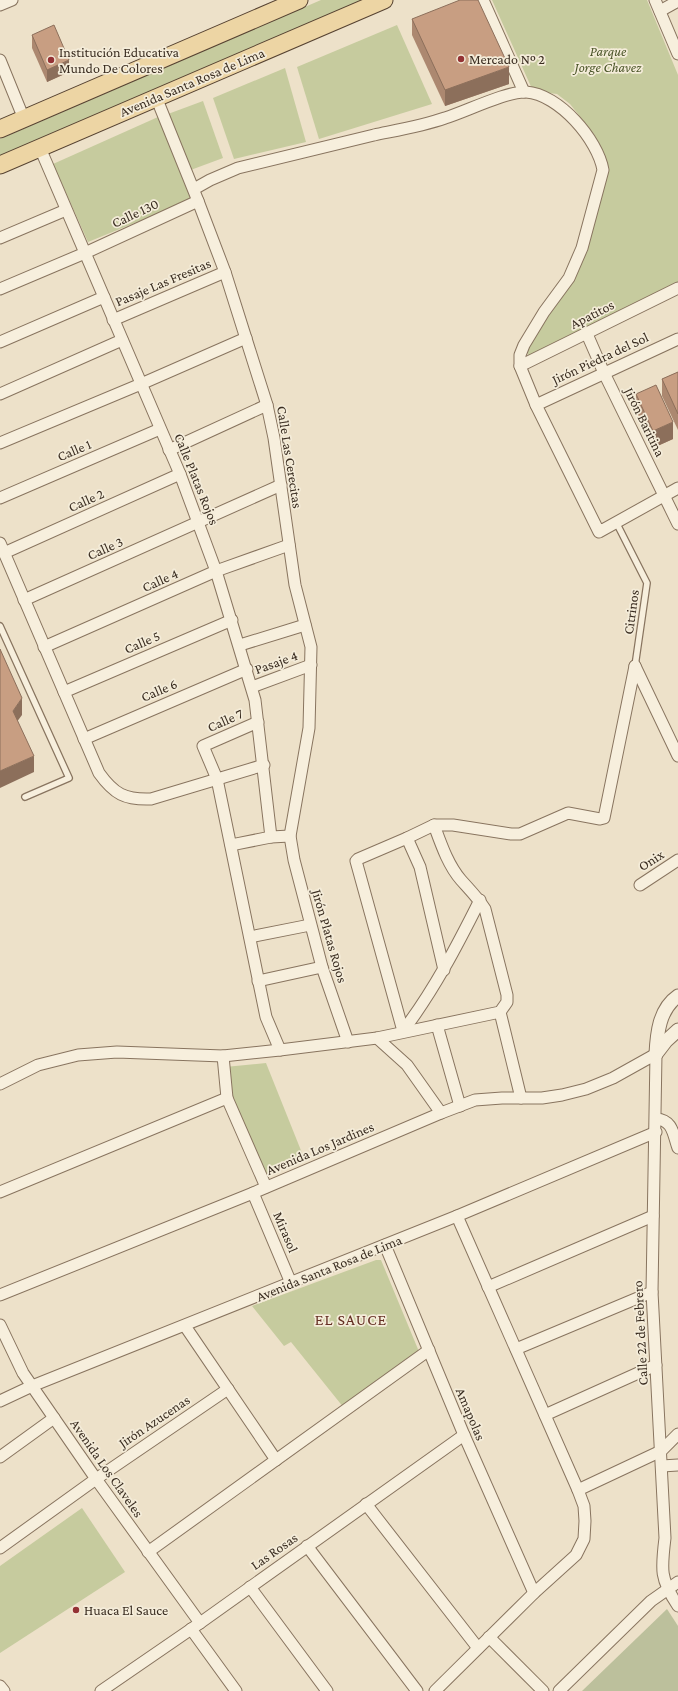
<svg xmlns="http://www.w3.org/2000/svg" width="678" height="1691" viewBox="0 0 678 1691" font-family="'Crimson Pro',serif">
  <style>
    .green { fill: #c6cb9e }
    .cemetery { fill: #bcc09c }
    .lines { fill: none; stroke-linecap: round; stroke-linejoin: round }
    .service-casing { stroke: #88745f; stroke-width: 8 }
    .minor-casing { stroke: #88745f; stroke-width: 13 }
    .tertiary-casing { stroke: #88745f; stroke-width: 15 }
    .primary-casing { stroke: #574332; stroke-width: 19 }
    .service { stroke: #f7efdd; stroke-width: 5.5 }
    .minor { stroke: #f7efdd; stroke-width: 11 }
    .tertiary { stroke: #f7efdd; stroke-width: 13 }
    .primary { stroke: #edd5a4; stroke-width: 17 }
    .wall { fill: #ac8870 }
    .shaded-wall { fill: #8c6f5b }
    .building { fill: #c89e82; stroke: #8c6f5b }
    .poi-dot { fill: #943234; stroke: #f4ecd9; stroke-width: 1.5 }
    .labels { text-anchor: middle; dominant-baseline: central; stroke-width: 3.5; stroke-linejoin: round; paint-order: stroke }
    .park-label { font-size: 14px; font-style: italic; fill: #4b5529; stroke: #f4ecd9 }
    .poi-label { font-size: 14px; fill: #3a2d21; stroke: #f4ecd9; text-anchor: start }
    .street-label { font-size: 14px; fill: #3a2d21; stroke: #f4ecd9 }
    .quarter-label { font-size: 16px; letter-spacing: 1px; fill: #642f23; stroke: #f4ecd9 }
  </style>
  <rect width="100%" height="100%" fill="#ede1c9"/>
  <g class="green">
    <polygon points="321,0 364,0 0,159 0,139"/>
    <polygon points="492,0 647,0 678,75 678,285 528,356 527,350 571,279 607,170 601,149 594,134 570,104 557,94 533,91"/>
    <polygon points="397,25 432,104 319,139 297,67"/>
    <polygon points="285,68 306,142 234,159 213,98"/>
    <polygon points="203,101 223,158 188,171 168,114"/>
    <polygon points="158,117 191,200 88,242 53,164"/>
    <polygon points="266,1063 304,1158 264,1176 230,1096 225,1067"/>
    <polygon points="376,1260 381,1260 420,1354 344,1408 291,1342 284,1346 252,1306"/>
    <polygon points="82,1508 125,1572 0,1653 0,1566"/>
  </g>
  <polygon class="cemetery" points="667,1609 678,1626 678,1691 582,1691"/>
  <g class="lines">
    <defs>
      <g id="service">
        <polyline points="616,522 647,583 635,666"/>
        <polyline points="0,626 69,778 25,797"/>
      </g>
      <g id="minor">
        <polyline points="483,0 524,92"/>
        <polyline points="655,0 678,54"/>
        <polyline points="0,5 12,0"/>
        <polyline points="660,11 678,1"/>
        <polyline points="0,60 24,119"/>
        <polyline points="156,97 198,201 225,272 267,405 274,438 295,585 311,647 309,728 290,836 294,860 322,967 348,1042"/>
        <polyline points="40,148 180,474 216,571 255,700 271,837"/>
        <path d="M194 189 210 180 238 168C284 157 329 146 374 135 398 130 422 126 445 118 465 112 507 91 526 92 559 94 598 140 603 170L582 248 569 278 544 312 524 345 520 355V366L536 405 599 532 678 488"/>
        <polyline points="0,238 66,210"/>
        <polyline points="0,289 85,253 198,201"/>
        <polyline points="113,320 225,272"/>
        <polyline points="587,334 604,373 678,524"/>
        <polyline points="0,342 104,297"/>
        <polyline points="520,366 678,288"/>
        <polyline points="0,394 122,340"/>
        <polyline points="536,405 678,339"/>
        <polyline points="0,443 141,384 246,338"/>
        <polyline points="169,450 267,405"/>
        <polyline points="0,498 160,429"/>
        <path d="M0 543 99 773C114 794 125 800 151 799L264 765"/>
        <polyline points="4,553 180,474"/>
        <polyline points="24,600 281,485"/>
        <polyline points="240,645 305,625"/>
        <polyline points="44,647 216,571 289,545"/>
        <polyline points="635,666 678,756"/>
        <polyline points="252,687 311,665"/>
        <polyline points="64,692 232,620"/>
        <polyline points="258,722 203,746 217,779 266,1017 280,1050"/>
        <polyline points="84,739 247,669"/>
        <polyline points="407,838 420,867 444,970"/>
        <polyline points="231,845 271,837 290,836"/>
        <polyline points="640,885 678,860"/>
        <polyline points="250,937 310,925"/>
        <polyline points="258,981 322,967"/>
        <polyline points="500,1012 521,1098"/>
        <polyline points="437,1025 460,1106"/>
        <polyline points="403,1031 356,861 358,859 407,838 434,825 453,825 511,834 520,834 568,813 600,819 604,818 635,666"/>
        <path d="M403 1031C434 990 457 946 480 900"/>
        <polyline points="377,1038 407,1065 441,1113"/>
        <polyline points="223,1056 227,1098 266,1187"/>
        <path d="M0 1084 38 1065 78 1055 117 1052 223 1056 280 1050 377 1038 500 1012 507 1002V995L485 909C478 898 470 890 461 880 448 865 441 844 434 825"/>
        <path d="M656 1119C673 1120 673 1134 678 1148"/>
        <polyline points="0,1192 227,1098"/>
        <polyline points="253,1193 291,1283"/>
        <polyline points="385,1245 464,1435 534,1593"/>
        <polyline points="488,1287 653,1216"/>
        <path d="M0 1295 253 1193 441 1113 475 1100 502 1098H542L562 1095 586 1089 613 1078 656 1054 652 1292 665 1538C661 1570 660 1579 678 1606"/>
        <polyline points="0,1325 23,1373 96,1479 200,1623"/>
        <polyline points="185,1326 276,1460"/>
        <polyline points="516,1349 652,1292"/>
        <polyline points="0,1401 32,1386 457,1216 656,1132"/>
        <polyline points="545,1415 656,1365"/>
        <polyline points="0,1457 54,1418"/>
        <polyline points="662,1466 678,1465"/>
        <polyline points="578,1490 661,1451 678,1434"/>
        <polyline points="366,1504 478,1648"/>
        <polyline points="307,1546 417,1691"/>
        <polyline points="0,1548 96,1479 228,1389"/>
        <polyline points="148,1552 429,1350"/>
        <polyline points="250,1587 327,1691"/>
        <polyline points="191,1629 236,1691"/>
        <polyline points="489,1637 543,1691"/>
        <polyline points="0,1686 4,1691"/>
        <polyline points="101,1691 200,1623 464,1435"/>
        <polyline points="435,1691 534,1593 576,1555 584,1539 585,1521 584,1506 578,1490 457,1216"/>
        <polyline points="559,1691 651,1601 678,1582"/>
      </g>
      <g id="tertiary">
        <path d="M656 1054C657 1034 659 1009 678 996"/>
        <polyline points="656,1054 666,1041 678,1030"/>
      </g>
      <g id="primary">
        <polyline points="0,129 299,0"/>
        <polyline points="0,165 384,0"/>
      </g>
    </defs>
    <use href="#service" class="service-casing"/>
    <use href="#minor" class="minor-casing"/>
    <use href="#tertiary" class="tertiary-casing"/>
    <use href="#primary" class="primary-casing"/>
    <use href="#service" class="service"/>
    <use href="#minor" class="minor"/>
    <use href="#tertiary" class="tertiary"/>
    <use href="#primary" class="primary"/>
  </g>
  <g class="wall">
    <polygon points="412,19 509,84 445,106 412,35"/>
    <polygon points="32,35 69,72 47,82 32,48"/>
    <polygon points="678,372 678,430 662,396 662,379"/>
    <polygon points="636,394 673,439 653,448 636,410"/>
  </g>
  <g class="shaded-wall">
    <polygon points="69,60 69,72 47,82 47,70"/>
    <polygon points="509,67 509,84 445,106 445,90"/>
    <polygon points="673,422 673,439 653,448 653,431"/>
    <polygon points="22,698 22,715 13,727 13,711"/>
    <polygon points="34,756 34,772 0,788 0,771"/>
  </g>
  <g class="building">
    <polygon points="460,0 478,0 509,67 445,90 412,19"/>
    <polygon points="54,25 69,60 47,70 32,35"/>
    <polygon points="678,372 678,414 662,379"/>
    <polygon points="656,385 673,422 653,431 636,394"/>
    <polygon points="0,649 22,698 13,711 34,756 0,771"/>
  </g>
  <g class="poi-dot">
    <circle cx="461" cy="59" r="4"/>
    <circle cx="51" cy="60" r="4"/>
    <circle cx="76" cy="1610" r="4"/>
  </g>
  <g class="labels">
    <g class="park-label">
      <text x="608" y="51">Parque<tspan x="608" dy="16">Jorge Chavez</tspan></text>
    </g>
    <g class="poi-label">
      <text x="59" y="52">Institución Educativa<tspan x="59" dy="16">Mundo De Colores</tspan></text>
      <text x="469" y="59">Mercado Nº 2</text>
      <text x="84" y="1610">Huaca El Sauce</text>
    </g>
    <g class="street-label">
      <text transform="translate(192 82) rotate(-23)">Avenida Santa Rosa de Lima</text>
      <text transform="translate(135 213) rotate(-25)">Calle 130</text>
      <text transform="translate(163 282) rotate(-23)">Pasaje Las Fresitas</text>
      <text transform="translate(592 314) rotate(-27)">Apatitos</text>
      <text transform="translate(600 358) rotate(-25)">Jirón Piedra del Sol</text>
      <text transform="translate(645 422) rotate(64)">Jirón Baritina</text>
      <text transform="translate(74 450) rotate(-23)">Calle 1</text>
      <text transform="translate(290 457) rotate(81)">Calle Las Cerecitas</text>
      <text transform="translate(197 479) rotate(68)">Calle Platas Rojos</text>
      <text transform="translate(86 500) rotate(-24)">Calle 2</text>
      <text transform="translate(105 548) rotate(-24)">Calle 3</text>
      <text transform="translate(160 580) rotate(-24)">Calle 4</text>
      <text transform="translate(631 612) rotate(-82)">Citrinos</text>
      <text transform="translate(142 642) rotate(-23)">Calle 5</text>
      <text transform="translate(276 662) rotate(-20)">Pasaje 4</text>
      <text transform="translate(159 690) rotate(-23)">Calle 6</text>
      <text transform="translate(225 720) rotate(-24)">Calle 7</text>
      <text transform="translate(651 860) rotate(-33)">Onix</text>
      <text transform="translate(330 936) rotate(74)">Jirón Platas Rojos</text>
      <text transform="translate(320 1148) rotate(-23)">Avenida Los Jardines</text>
      <text transform="translate(286 1232) rotate(67)">Mirasol</text>
      <text transform="translate(329 1268) rotate(-22)">Avenida Santa Rosa de Lima</text>
      <text transform="translate(640 1333) rotate(-93)">Calle 22 de Febrero</text>
      <text transform="translate(471 1414) rotate(67)">Amapolas</text>
      <text transform="translate(154 1421) rotate(-34)">Jirón Azucenas</text>
      <text transform="translate(107 1468) rotate(55)">Avenida Los Claveles</text>
      <text transform="translate(274 1551) rotate(-35)">Las Rosas</text>
    </g>
    <g class="quarter-label">
      <text x="351" y="1319">EL SAUCE</text>
    </g>
  </g>
</svg>
